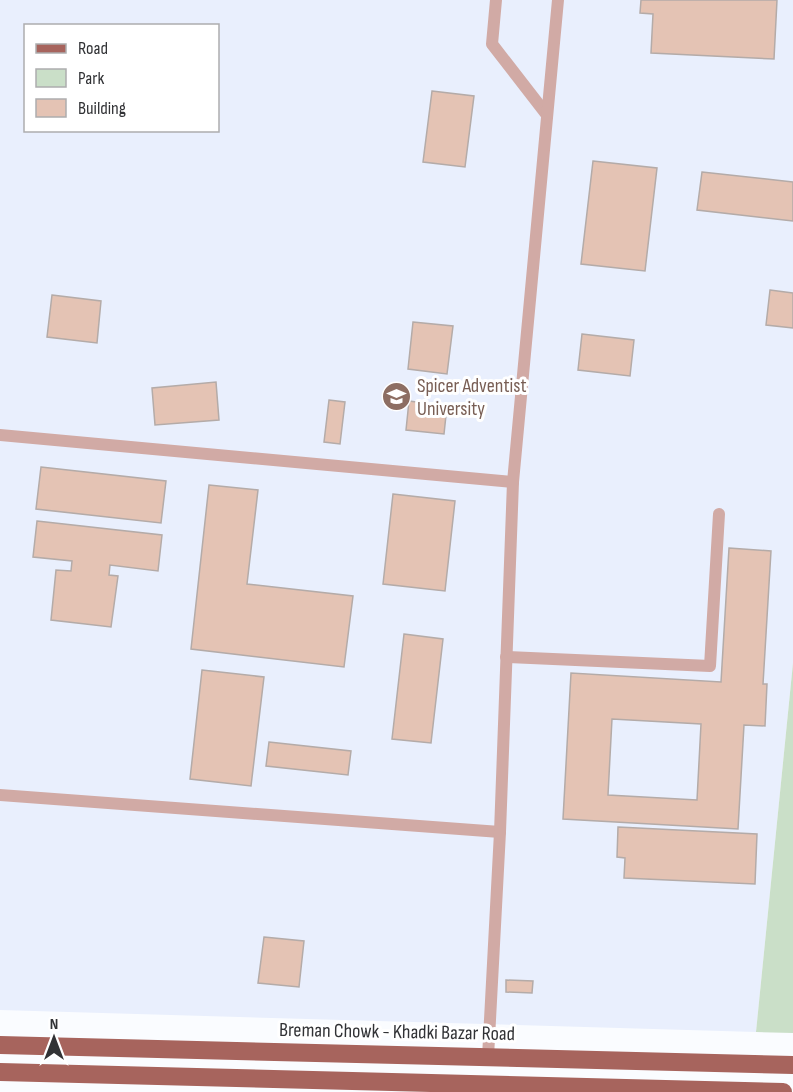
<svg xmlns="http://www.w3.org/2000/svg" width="793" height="1092" viewBox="0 0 793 1092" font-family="'Sofia Sans Condensed',sans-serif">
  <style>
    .built { fill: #e9effd; fill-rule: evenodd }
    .green { fill: #cadfc8 }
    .building { fill: #e4c3b4; stroke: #b4aba8; stroke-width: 1.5; fill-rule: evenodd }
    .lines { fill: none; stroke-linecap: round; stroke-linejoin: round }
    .lane { stroke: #d1aaa5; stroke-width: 12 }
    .primary { stroke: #a7645d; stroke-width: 18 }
    .labels { text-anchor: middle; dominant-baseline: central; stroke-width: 6; stroke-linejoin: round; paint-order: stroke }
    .education-label { font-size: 20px; fill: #785e54; stroke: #fff; text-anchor: start }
    .street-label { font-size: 20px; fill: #313235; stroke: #fff }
  </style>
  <rect width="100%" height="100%" fill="#fafcff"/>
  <path class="built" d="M0 0H793V663L756 1032 0 1010ZM26 26H218V130H26Z"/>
  <polygon class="green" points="793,663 793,1033 756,1032"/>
  <g class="building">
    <polygon points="641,0 777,0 774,59 651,53 653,14 640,13"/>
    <polygon points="432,91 474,96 465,167 423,162"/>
    <polygon points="593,161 657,168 645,271 581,264"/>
    <polygon points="702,172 793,182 793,221 697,210"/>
    <polygon points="770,290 793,293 793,328 766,325"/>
    <polygon points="52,295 101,301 97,343 47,337"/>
    <polygon points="413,322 453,326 447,374 408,369"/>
    <polygon points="582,334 634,340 630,376 578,370"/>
    <polygon points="216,382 219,420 155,425 152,388"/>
    <polygon points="329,400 345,402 340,444 324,442"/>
    <polygon points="409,401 447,406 444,434 406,430"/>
    <polygon points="41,467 166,481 161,523 36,509"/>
    <polygon points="209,485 258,490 247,584 353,596 344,667 191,649"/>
    <polygon points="393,494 455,501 445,591 383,584"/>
    <polygon points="37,521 162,535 158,571 110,565 109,575 118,576 111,627 51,620 56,570 71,571 72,561 33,557"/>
    <path d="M729 548 771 551 763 684H767L765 726 744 725 738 829 563 819 571 673 721 682ZM612 719 701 724 697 800 608 795Z"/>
    <polygon points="404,634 443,639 431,743 392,739"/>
    <polygon points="202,670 264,677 251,786 190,779"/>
    <polygon points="269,742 351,751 348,775 266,766"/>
    <polygon points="618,827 757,834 755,884 624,878 625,858 617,857"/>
    <polygon points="264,937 304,941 299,987 258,983"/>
    <polygon points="506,980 533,981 532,993 506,992"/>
  </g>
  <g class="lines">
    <g class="lane">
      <polyline points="496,0 492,44 547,115"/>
      <polyline points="0,435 513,482"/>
      <polyline points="506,657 710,666 719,514"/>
      <polyline points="0,795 500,832"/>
      <polyline points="488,1057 500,832 513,482 558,0"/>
    </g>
    <g class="primary">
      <polyline points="0,1045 793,1065"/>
      <polyline points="0,1072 783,1092"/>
    </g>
  </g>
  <defs>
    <symbol id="university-disc" viewBox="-11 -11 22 22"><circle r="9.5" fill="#8d6e63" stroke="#fff"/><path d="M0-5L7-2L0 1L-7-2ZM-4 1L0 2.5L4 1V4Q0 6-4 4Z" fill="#fff"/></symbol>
  </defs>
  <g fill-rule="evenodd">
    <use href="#university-disc" x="380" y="380" width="33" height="33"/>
  </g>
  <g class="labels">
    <g class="education-label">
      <text x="417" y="386">Spicer Adventist<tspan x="417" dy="23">University</tspan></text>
    </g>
    <g class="street-label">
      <text transform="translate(397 1032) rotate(1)">Breman Chowk - Khadki Bazar Road</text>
    </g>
  </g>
  <rect x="24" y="24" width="195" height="108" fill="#ffffff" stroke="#adadae" stroke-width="1.5"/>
  <rect x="36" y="44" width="30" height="9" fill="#a7645d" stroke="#adadae" stroke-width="1.5"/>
  <text x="78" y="54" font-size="18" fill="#313235">Road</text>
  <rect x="36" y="69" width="30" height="18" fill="#cadfc8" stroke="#adadae" stroke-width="1.5"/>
  <text x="78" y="84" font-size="18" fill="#313235">Park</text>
  <rect x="36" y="99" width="30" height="18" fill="#e4c3b4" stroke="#adadae" stroke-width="1.5"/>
  <text x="78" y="114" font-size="18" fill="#313235">Building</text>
  <g transform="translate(54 1038)" stroke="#ffffff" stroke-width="4.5" paint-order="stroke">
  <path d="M0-4.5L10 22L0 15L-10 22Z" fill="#313235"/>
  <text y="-9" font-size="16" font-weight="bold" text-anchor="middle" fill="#313235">N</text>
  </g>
</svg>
